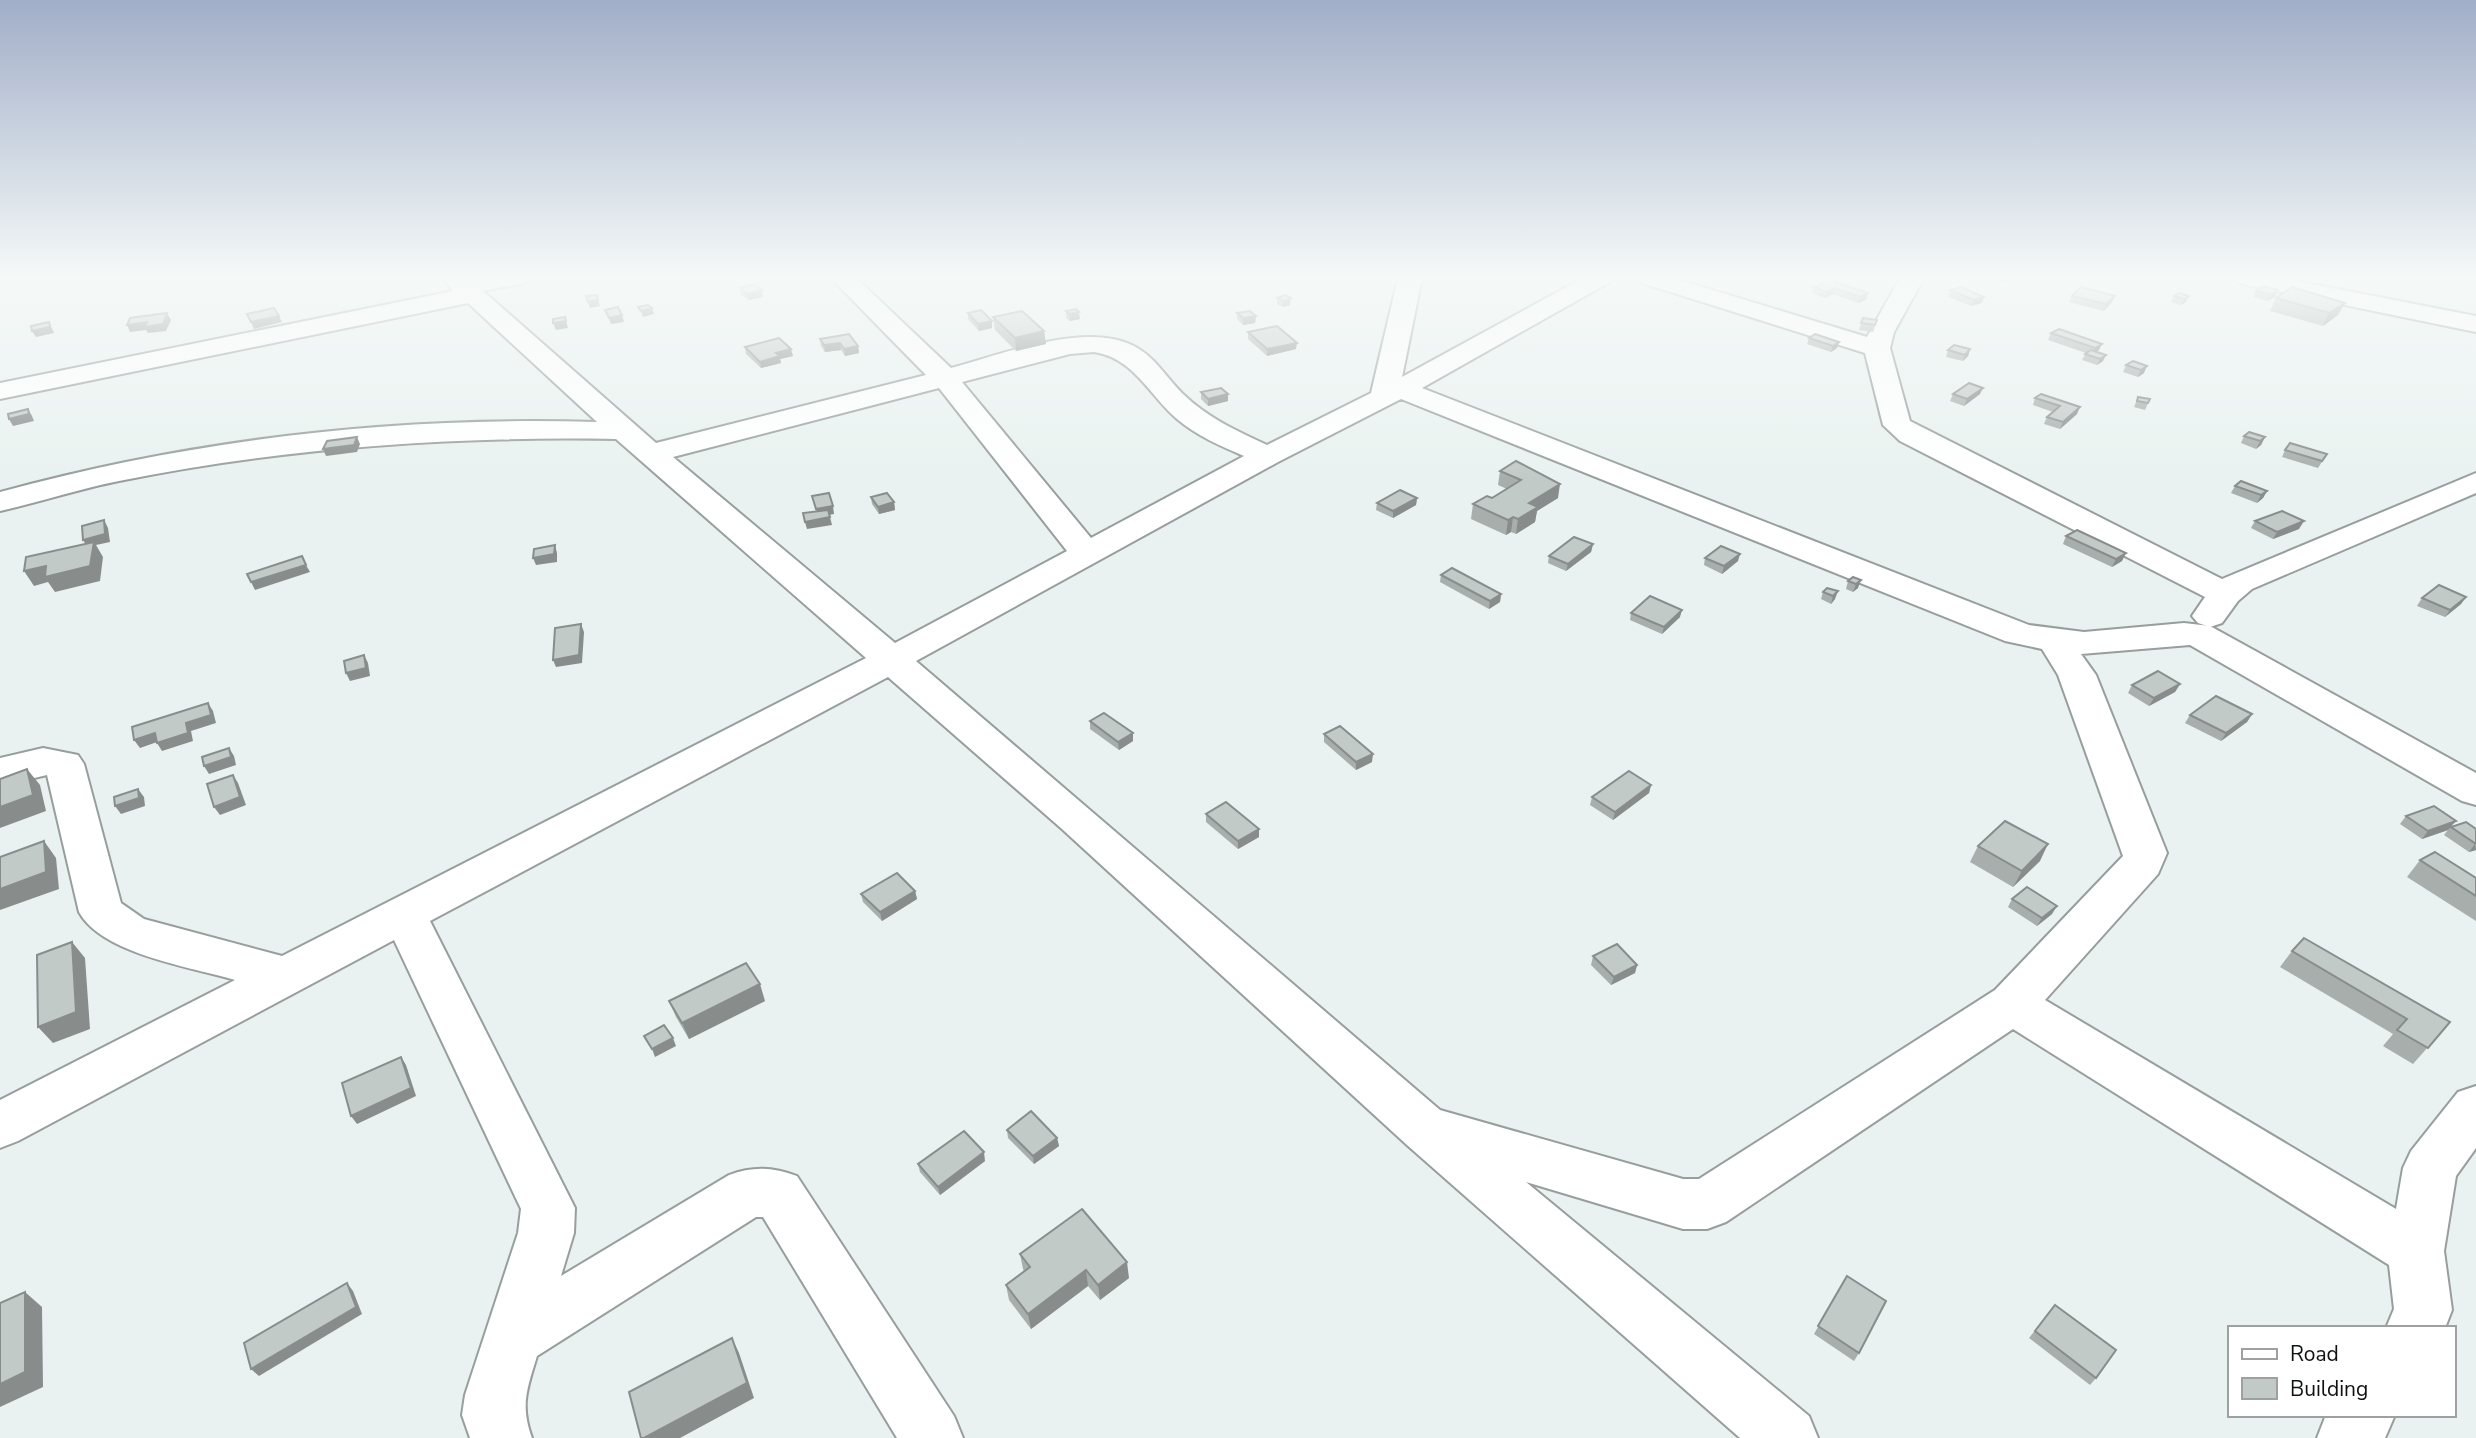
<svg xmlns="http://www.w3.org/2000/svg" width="2476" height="1438" viewBox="0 0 2476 1438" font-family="'Nunito Sans',sans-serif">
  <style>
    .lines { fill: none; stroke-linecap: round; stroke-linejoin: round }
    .minor-casing { stroke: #979e9c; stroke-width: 4 }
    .minor { fill: #fff; fill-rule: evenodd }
    .wall { fill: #a7aeac }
    .shaded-wall { fill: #888d8c }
    .building { fill: #c2cac8; stroke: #888d8c; stroke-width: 2 }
  </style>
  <rect width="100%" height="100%" fill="#e9f2f0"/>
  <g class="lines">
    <defs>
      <g id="minor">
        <path d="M443 278H529L525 283 483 291 656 443 926 375 831 278H856L951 368C1001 355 1091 318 1139 349 1157 360 1168 380 1184 395 1208 418 1237 431 1267 445L1371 393 1398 278H1422L1402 377 1583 278H1612L1608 283 1422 388 2029 625 2084 632 2184 623 2210 626 2476 773V805L2462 801 2190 645 2081 654 2096 675 2167 853 2158 874 2045 1000 2396 1209 2403 1168 2411 1151 2458 1092 2476 1086V1148L2456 1176 2444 1251 2452 1310 2445 1328H2386L2394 1309 2389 1265 2013 1029 1726 1222 1707 1229H1683L1526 1182 1809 1416 1818 1438H1740L1407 1145 1062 829 888 677 430 921 575 1208 574 1233 561 1276 729 1175C753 1166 773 1167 797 1176L954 1416 963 1438H897L763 1217H756L537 1356C527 1389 520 1405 532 1438H470L462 1415 465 1395 518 1233 521 1209 394 940 18 1141 0 1148V1100L235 980C191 967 102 954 79 912L47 775 0 786V758L43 748 78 755 84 764 121 903 144 919 282 956 866 658 616 439C449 436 283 448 119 481 79 489 40 502 0 511V492C194 439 396 416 597 422L468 303 0 399V383L453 291ZM1094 352C1134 358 1149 395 1177 419 1197 436 1221 446 1244 456L1091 538 962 382 1070 354ZM939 388 1067 551 895 643 673 457ZM1401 399 2005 641 2042 649 2058 675 2123 856 1995 990 1699 1179H1683L1440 1110 916 661 1278 462Z"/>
        <polygon points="1638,278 1673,278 1867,337 1900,278 1924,278 1894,332 1890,348 1910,421 2222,579 2476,473 2476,493 2252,589 2238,601 2222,623 2210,627 2198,623 2192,616 2205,597 1900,441 1883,425 1865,353 1642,283"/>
        <polygon points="2235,278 2281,278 2476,316 2476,332 2247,285 2239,283"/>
        <polygon points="2326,1415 2395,1415 2385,1438 2317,1438"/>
      </g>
    </defs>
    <use href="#minor" class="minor-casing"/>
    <use href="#minor" class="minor"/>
  </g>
  <g class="wall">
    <polygon points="1990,278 2021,278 2002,283"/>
    <polygon points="1830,280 1868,293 1866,300 1858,303 1833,294 1825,298 1812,293 1814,287"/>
    <polygon points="740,288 763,297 749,300 741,295"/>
    <polygon points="1950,290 1984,297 1982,303 1971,306 1948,297"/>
    <polygon points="2256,291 2275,297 2267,301 2253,297"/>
    <polygon points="2072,296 2115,296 2112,302 2104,311 2069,302"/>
    <polygon points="2174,296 2189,296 2186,302 2181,305 2171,302"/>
    <polygon points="1277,298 1290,305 1283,307 1277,304"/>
    <polygon points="2276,298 2338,315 2323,326 2270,311"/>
    <polygon points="1066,311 1080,319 1070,321 1066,318"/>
    <polygon points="968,313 992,328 979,331 968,319"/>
    <polygon points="1237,313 1256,316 1255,323 1243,325 1237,319"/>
    <polygon points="993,317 1044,331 1046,344 1016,351 995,330"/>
    <polygon points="1863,318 1877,320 1873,332 1859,330"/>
    <polygon points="1248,332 1296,349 1267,356 1248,339"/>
    <polygon points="2051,333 2099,350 2097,352 2103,361 2097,365 2082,360 2086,353 2048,340"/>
    <polygon points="1809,338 1839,342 1837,348 1831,352 1807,344"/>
    <polygon points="820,339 858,346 859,353 845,356 841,350 825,352 821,346"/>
    <polygon points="745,347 793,356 780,359 781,363 761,368 746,354"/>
    <polygon points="1970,349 1968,356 1963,361 1946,357 1948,350"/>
    <polygon points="2133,361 2144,373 2138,377 2123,372 2126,365"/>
    <polygon points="1201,392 1228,401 1208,406 1201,399"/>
    <polygon points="1953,394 1980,394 1964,406 1950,401"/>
    <polygon points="2041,394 2077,414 2060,429 2044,424 2047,417 2053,412 2033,405 2035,398"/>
    <polygon points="2138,397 2150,399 2145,410 2134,407"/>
    <polygon points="2244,436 2265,437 2261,445 2256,449 2241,443"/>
    <polygon points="2285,450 2327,454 2318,468 2282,457"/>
    <polygon points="1500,471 1558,498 1537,511 1535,522 1516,534 1511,532 1506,535 1471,519 1473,504 1492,498 1507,489 1498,485"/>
    <polygon points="2235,486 2267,491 2263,498 2257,503 2231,493"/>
    <polygon points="871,497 894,502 895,510 879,514 872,504"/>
    <polygon points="1417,498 1416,505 1393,518 1376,510 1377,503"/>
    <polygon points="2255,521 2299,529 2273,539 2251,528"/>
    <polygon points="2066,536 2122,561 2112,567 2063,544"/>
    <polygon points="1593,544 1591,552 1566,571 1548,563 1549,556"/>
    <polygon points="1705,558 1738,561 1722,574 1704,565"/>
    <polygon points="1441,575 1501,594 1500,602 1489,609 1440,582"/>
    <polygon points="1853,577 1858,588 1853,592 1846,589 1848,581"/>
    <polygon points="1827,588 1835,599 1831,604 1821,599 1823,592"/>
    <polygon points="2466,597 2461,604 2445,617 2417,606 2422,598"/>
    <polygon points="1631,613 1680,617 1662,634 1630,620"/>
    <polygon points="2180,684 2175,692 2149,706 2128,693 2132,685"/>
    <polygon points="2252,714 2247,722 2221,741 2185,723 2190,715"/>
    <polygon points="1090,721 1133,733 1133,741 1119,750 1090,729"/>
    <polygon points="1324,734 1372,762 1356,770 1324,742"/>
    <polygon points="1651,785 1649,793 1613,820 1590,805 1592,797"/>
    <polygon points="1206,814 1259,837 1238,849 1206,822"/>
    <polygon points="2406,816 2452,826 2476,829 2476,850 2469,852 2444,835 2448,830 2422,839 2400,824"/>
    <polygon points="1978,846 2040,861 2013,887 1970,862"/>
    <polygon points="2420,860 2476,878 2476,921 2407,877"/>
    <polygon points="915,891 917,899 882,921 863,902 861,894"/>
    <polygon points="2012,899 2052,914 2037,926 2008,907"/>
    <polygon points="2292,951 2450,1022 2413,1064 2383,1046 2393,1034 2280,967"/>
    <polygon points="1593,956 1637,965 1635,973 1611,985 1591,965"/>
    <polygon points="669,1001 765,1001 689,1039 676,1017"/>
    <polygon points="1007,1130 1057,1138 1059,1146 1034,1164 1008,1138"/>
    <polygon points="985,1161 940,1195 920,1172 918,1164"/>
    <polygon points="1020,1254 1129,1278 1100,1300 1088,1286 1031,1329 1009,1300 1006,1285 1024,1271 1023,1269"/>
    <polygon points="1847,1276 1859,1353 1854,1361 1814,1334"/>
    <polygon points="2055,1305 2096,1378 2090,1385 2029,1338"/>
  </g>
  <g class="shaded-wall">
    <polygon points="2004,278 2021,278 2002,283"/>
    <polygon points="1835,288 1833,294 1825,298 1827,292"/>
    <polygon points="762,290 763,297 749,300 747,294"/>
    <polygon points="2278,290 2275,297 2267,301 2271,295"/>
    <polygon points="1868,293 1866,300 1858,303 1860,297"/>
    <polygon points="2115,296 2112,302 2104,311 2106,304"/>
    <polygon points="2189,296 2186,302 2181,305 2184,299"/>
    <polygon points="1984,297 1982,303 1971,306 1974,300"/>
    <polygon points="1291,298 1290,305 1283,307 1283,301"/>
    <polygon points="598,300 600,306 590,308 588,302"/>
    <polygon points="2345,303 2338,315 2323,326 2329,313"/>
    <polygon points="652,308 654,314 643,317 641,311"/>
    <polygon points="1079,312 1080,319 1070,321 1069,314"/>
    <polygon points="167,313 171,320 166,331 148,333 146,330 130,332 127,325"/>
    <polygon points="622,315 624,322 611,324 609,318"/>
    <polygon points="279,316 282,322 254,329 251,322"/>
    <polygon points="1256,316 1255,323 1243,325 1243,318"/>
    <polygon points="566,321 568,328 556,330 553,323"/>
    <polygon points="992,321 992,328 979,331 978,324"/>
    <polygon points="49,322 54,333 36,337 32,331"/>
    <polygon points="1044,331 1046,344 1016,351 1015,338"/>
    <polygon points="1839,342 1837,348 1831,352 1833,346"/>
    <polygon points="840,343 841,350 825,352 824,345"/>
    <polygon points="1297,343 1296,349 1267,356 1267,349"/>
    <polygon points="2102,344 2099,350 2092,355 2095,348"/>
    <polygon points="858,346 859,353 845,356 844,349"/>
    <polygon points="791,349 793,356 780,359 781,363 761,368 760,362 776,353"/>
    <polygon points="1970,349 1968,356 1963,361 1965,355"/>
    <polygon points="2106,355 2103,361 2097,365 2100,359"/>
    <polygon points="2147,366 2144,373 2138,377 2141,370"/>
    <polygon points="1983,388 1980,394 1964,406 1967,399"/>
    <polygon points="1228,394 1228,401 1208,406 1208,399"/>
    <polygon points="2080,407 2077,414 2060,429 2063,422"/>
    <polygon points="28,409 32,416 34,421 13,426 9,419"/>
    <polygon points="357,437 360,444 357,452 326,456 323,449"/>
    <polygon points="2265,437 2261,445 2256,449 2260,441"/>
    <polygon points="1560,484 1558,498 1537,511 1535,522 1516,534 1518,519 1529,503"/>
    <polygon points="2267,491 2263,498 2257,503 2261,495"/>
    <polygon points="1417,498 1416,505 1393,518 1393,511"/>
    <polygon points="894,502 895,510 879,514 878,507"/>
    <polygon points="833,506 834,514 818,517 816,509"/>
    <polygon points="830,517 832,525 807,529 805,522"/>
    <polygon points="1513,517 1511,532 1506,535 1508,520"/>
    <polygon points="104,520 108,528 110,542 96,545 103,557 100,581 55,592 48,582 34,586 24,571 88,548 83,540"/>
    <polygon points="2304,521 2299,529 2273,539 2277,532"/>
    <polygon points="1593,544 1591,552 1566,571 1568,564"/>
    <polygon points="555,545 557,553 557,562 536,565 533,558"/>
    <polygon points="2126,553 2122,561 2112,567 2116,559"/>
    <polygon points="1740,554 1738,561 1722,574 1724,566"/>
    <polygon points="306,565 310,572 255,590 251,582"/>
    <polygon points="1861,580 1858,588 1853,592 1856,584"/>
    <polygon points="1838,591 1835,599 1831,604 1833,596"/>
    <polygon points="1501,594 1500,602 1489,609 1490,601"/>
    <polygon points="2466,597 2461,604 2445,617 2450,610"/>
    <polygon points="1682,610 1680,617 1662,634 1664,627"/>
    <polygon points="581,624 584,632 582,663 556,667 553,660"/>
    <polygon points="364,655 368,663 370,676 350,681 346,673"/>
    <polygon points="2180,684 2175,692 2149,706 2154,698"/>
    <polygon points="208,703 213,711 216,723 191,731 193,741 162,751 157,743 186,723"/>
    <polygon points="2252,714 2247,722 2221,741 2226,733"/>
    <polygon points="155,733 160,741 140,748 134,740"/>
    <polygon points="1133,733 1133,741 1119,750 1118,742"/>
    <polygon points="229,748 234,756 236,765 209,774 204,766"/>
    <polygon points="1373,754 1372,762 1356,770 1356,762"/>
    <polygon points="27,769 40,785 46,811 0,828 0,807"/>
    <polygon points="233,775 238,783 246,805 220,815 214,807"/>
    <polygon points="1651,785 1649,793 1613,820 1615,812"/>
    <polygon points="138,789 144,797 145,806 121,814 115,806"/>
    <polygon points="2456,821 2448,830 2422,839 2428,831"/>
    <polygon points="1259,829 1259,837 1238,849 1238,841"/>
    <polygon points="44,841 56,858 59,889 0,910 0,889"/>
    <polygon points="2048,844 2040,861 2013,887 2022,871"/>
    <polygon points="2475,844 2476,850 2469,852"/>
    <polygon points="915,891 917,899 882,921 880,912"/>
    <polygon points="2057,906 2052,914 2037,926 2042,918"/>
    <polygon points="72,942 85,958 90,1029 53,1043 38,1027"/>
    <polygon points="1637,965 1635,973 1611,985 1614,977"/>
    <polygon points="760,984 765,1001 689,1039 682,1023"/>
    <polygon points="673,1038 676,1046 655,1057 652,1049"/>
    <polygon points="401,1057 406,1065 416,1096 357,1124 351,1116"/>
    <polygon points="1057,1138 1059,1146 1034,1164 1033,1156"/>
    <polygon points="984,1152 985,1161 940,1195 938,1187"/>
    <polygon points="1127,1262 1129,1278 1100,1300 1098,1285"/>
    <polygon points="1086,1270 1088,1286 1031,1329 1028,1314"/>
    <polygon points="347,1283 353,1291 362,1314 259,1376 251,1369"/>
    <polygon points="25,1292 42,1307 43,1387 0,1407 0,1384"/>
    <polygon points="732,1338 739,1353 754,1398 680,1438 644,1438"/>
  </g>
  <g class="building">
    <polygon points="1830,280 1868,293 1860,297 1835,288 1827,292 1814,287"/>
    <polygon points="754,284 762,290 747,294 740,288"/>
    <polygon points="2263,286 2278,290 2271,295 2256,291"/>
    <polygon points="1961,287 1984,297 1974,300 1950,290"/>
    <polygon points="2081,287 2115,296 2106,304 2072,296"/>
    <polygon points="2292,287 2345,303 2329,313 2276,298"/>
    <polygon points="2179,293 2189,296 2184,299 2174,296"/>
    <polygon points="597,295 598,300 588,302 586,296"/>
    <polygon points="1285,295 1291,298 1283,301 1277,298"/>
    <polygon points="648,305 652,308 641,311 638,307"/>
    <polygon points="618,307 622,315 609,318 605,310"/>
    <polygon points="274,308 279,316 251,322 247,314"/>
    <polygon points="1076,309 1079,312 1069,314 1066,311"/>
    <polygon points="981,310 992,321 978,324 968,313"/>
    <polygon points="1022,311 1044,331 1015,338 993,317"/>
    <polygon points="1250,311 1256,316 1243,318 1237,313"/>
    <polygon points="167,313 163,324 145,327 147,322 127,325 130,318"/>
    <polygon points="565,317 566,321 553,323 553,319"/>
    <polygon points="1863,318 1877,320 1875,325 1861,323"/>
    <polygon points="49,322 50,327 32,331 31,326"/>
    <polygon points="1277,326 1297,343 1267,349 1248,332"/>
    <polygon points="2059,329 2102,344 2095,348 2051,333"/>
    <polygon points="849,334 858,346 844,349 840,343 824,345 820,339"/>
    <polygon points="1815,334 1839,342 1833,346 1809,338"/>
    <polygon points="779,338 791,349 776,353 780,356 760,362 745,347"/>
    <polygon points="1954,345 1970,349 1965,355 1948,350"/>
    <polygon points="2091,350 2106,355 2100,359 2085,354"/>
    <polygon points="2133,361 2147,366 2141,370 2126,365"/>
    <polygon points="1969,383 1983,388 1967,399 1953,394"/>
    <polygon points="1221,388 1228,394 1208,399 1201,392"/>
    <polygon points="2041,394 2080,407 2063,422 2047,417 2060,406 2035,398"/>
    <polygon points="2138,397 2150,399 2148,403 2137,401"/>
    <polygon points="28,409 29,414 9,419 8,414"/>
    <polygon points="2249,432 2265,437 2260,441 2244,436"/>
    <polygon points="357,437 354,445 323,449 327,441"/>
    <polygon points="2290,443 2327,454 2322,461 2285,450"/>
    <polygon points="1516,461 1560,484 1529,503 1538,507 1518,519 1513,517 1508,520 1473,504 1487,496 1492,498 1521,480 1500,471"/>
    <polygon points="2241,481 2267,491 2261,495 2235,486"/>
    <polygon points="1400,490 1417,498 1393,511 1377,503"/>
    <polygon points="829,493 833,506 816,509 812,496"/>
    <polygon points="887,493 894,502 878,507 871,497"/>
    <polygon points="828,510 830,517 805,522 803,513"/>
    <polygon points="2282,511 2304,521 2277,532 2255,521"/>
    <polygon points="104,520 105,534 83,540 82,526"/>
    <polygon points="2077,530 2126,553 2116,559 2066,536"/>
    <polygon points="1574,537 1593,544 1568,564 1549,556"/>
    <polygon points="94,542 90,566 45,577 46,566 24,571 26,557"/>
    <polygon points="555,545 554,554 533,558 534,549"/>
    <polygon points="1721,546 1740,554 1724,566 1705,558"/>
    <polygon points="302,556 306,565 251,582 247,574"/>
    <polygon points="1452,568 1501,594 1490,601 1441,575"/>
    <polygon points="1853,577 1861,580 1856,584 1848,581"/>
    <polygon points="2439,585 2466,597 2450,610 2422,598"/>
    <polygon points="1827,588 1838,591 1833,596 1823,592"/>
    <polygon points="1650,596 1682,610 1664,627 1631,613"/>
    <polygon points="581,624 579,655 553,660 555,628"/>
    <polygon points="364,655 366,668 346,673 344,661"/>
    <polygon points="2158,671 2180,684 2154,698 2132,685"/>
    <polygon points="2216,696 2252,714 2226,733 2190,715"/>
    <polygon points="208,703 211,715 186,723 188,733 157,743 155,733 134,740 132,727"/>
    <polygon points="1104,713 1133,733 1118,742 1090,721"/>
    <polygon points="1340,726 1373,754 1356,762 1324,734"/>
    <polygon points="229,748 231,757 204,766 202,757"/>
    <polygon points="27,769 33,795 0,807 0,779"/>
    <polygon points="1629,771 1651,785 1615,812 1592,797"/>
    <polygon points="233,775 240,797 214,807 207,784"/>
    <polygon points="138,789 139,798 115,806 114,797"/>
    <polygon points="1226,802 1259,829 1238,841 1206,814"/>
    <polygon points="2434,806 2456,821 2428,831 2406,816"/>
    <polygon points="2005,821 2048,844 2022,871 1978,846"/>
    <polygon points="2466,822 2476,829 2476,844 2451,827"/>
    <polygon points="44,841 46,872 0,889 0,857"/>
    <polygon points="2435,852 2476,878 2476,896 2420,860"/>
    <polygon points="897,873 915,891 880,912 861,894"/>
    <polygon points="2027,887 2057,906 2042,918 2012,899"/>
    <polygon points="2304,938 2450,1022 2428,1048 2397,1030 2407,1019 2292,951"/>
    <polygon points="72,942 76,1012 38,1027 37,955"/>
    <polygon points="1617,944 1637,965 1614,977 1593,956"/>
    <polygon points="746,963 760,984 682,1023 669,1001"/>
    <polygon points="664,1025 673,1038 652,1049 644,1036"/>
    <polygon points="401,1057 411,1088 351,1116 342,1083"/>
    <polygon points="1031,1111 1057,1138 1033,1156 1007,1130"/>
    <polygon points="964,1131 984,1152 938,1187 918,1164"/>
    <polygon points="1082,1209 1127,1262 1098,1285 1086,1270 1028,1314 1006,1285 1030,1267 1020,1254"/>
    <polygon points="1847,1276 1886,1301 1859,1353 1818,1326"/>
    <polygon points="347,1283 356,1307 251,1369 244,1343"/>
    <polygon points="25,1292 25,1372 0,1384 0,1303"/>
    <polygon points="2055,1305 2116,1350 2096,1378 2035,1331"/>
    <polygon points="732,1338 747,1383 644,1438 641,1438 629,1392"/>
  </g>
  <linearGradient id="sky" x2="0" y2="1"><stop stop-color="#a1aec8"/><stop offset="0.58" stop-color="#f5f9f8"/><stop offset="1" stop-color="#f5f9f8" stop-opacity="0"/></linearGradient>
  <rect width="2476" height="479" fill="url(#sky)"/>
  <rect x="2228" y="1326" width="228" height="91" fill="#ffffff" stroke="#9fa0a0" stroke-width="2"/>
  <rect x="2242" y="1349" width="35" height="10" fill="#ffffff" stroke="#9fa0a0" stroke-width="2"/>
  <text x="2290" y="1361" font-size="21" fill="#0f1211">Road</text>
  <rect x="2242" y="1378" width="35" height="21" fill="#c2cac8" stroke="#9fa0a0" stroke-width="2"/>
  <text x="2290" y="1396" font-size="21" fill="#0f1211">Building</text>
</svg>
